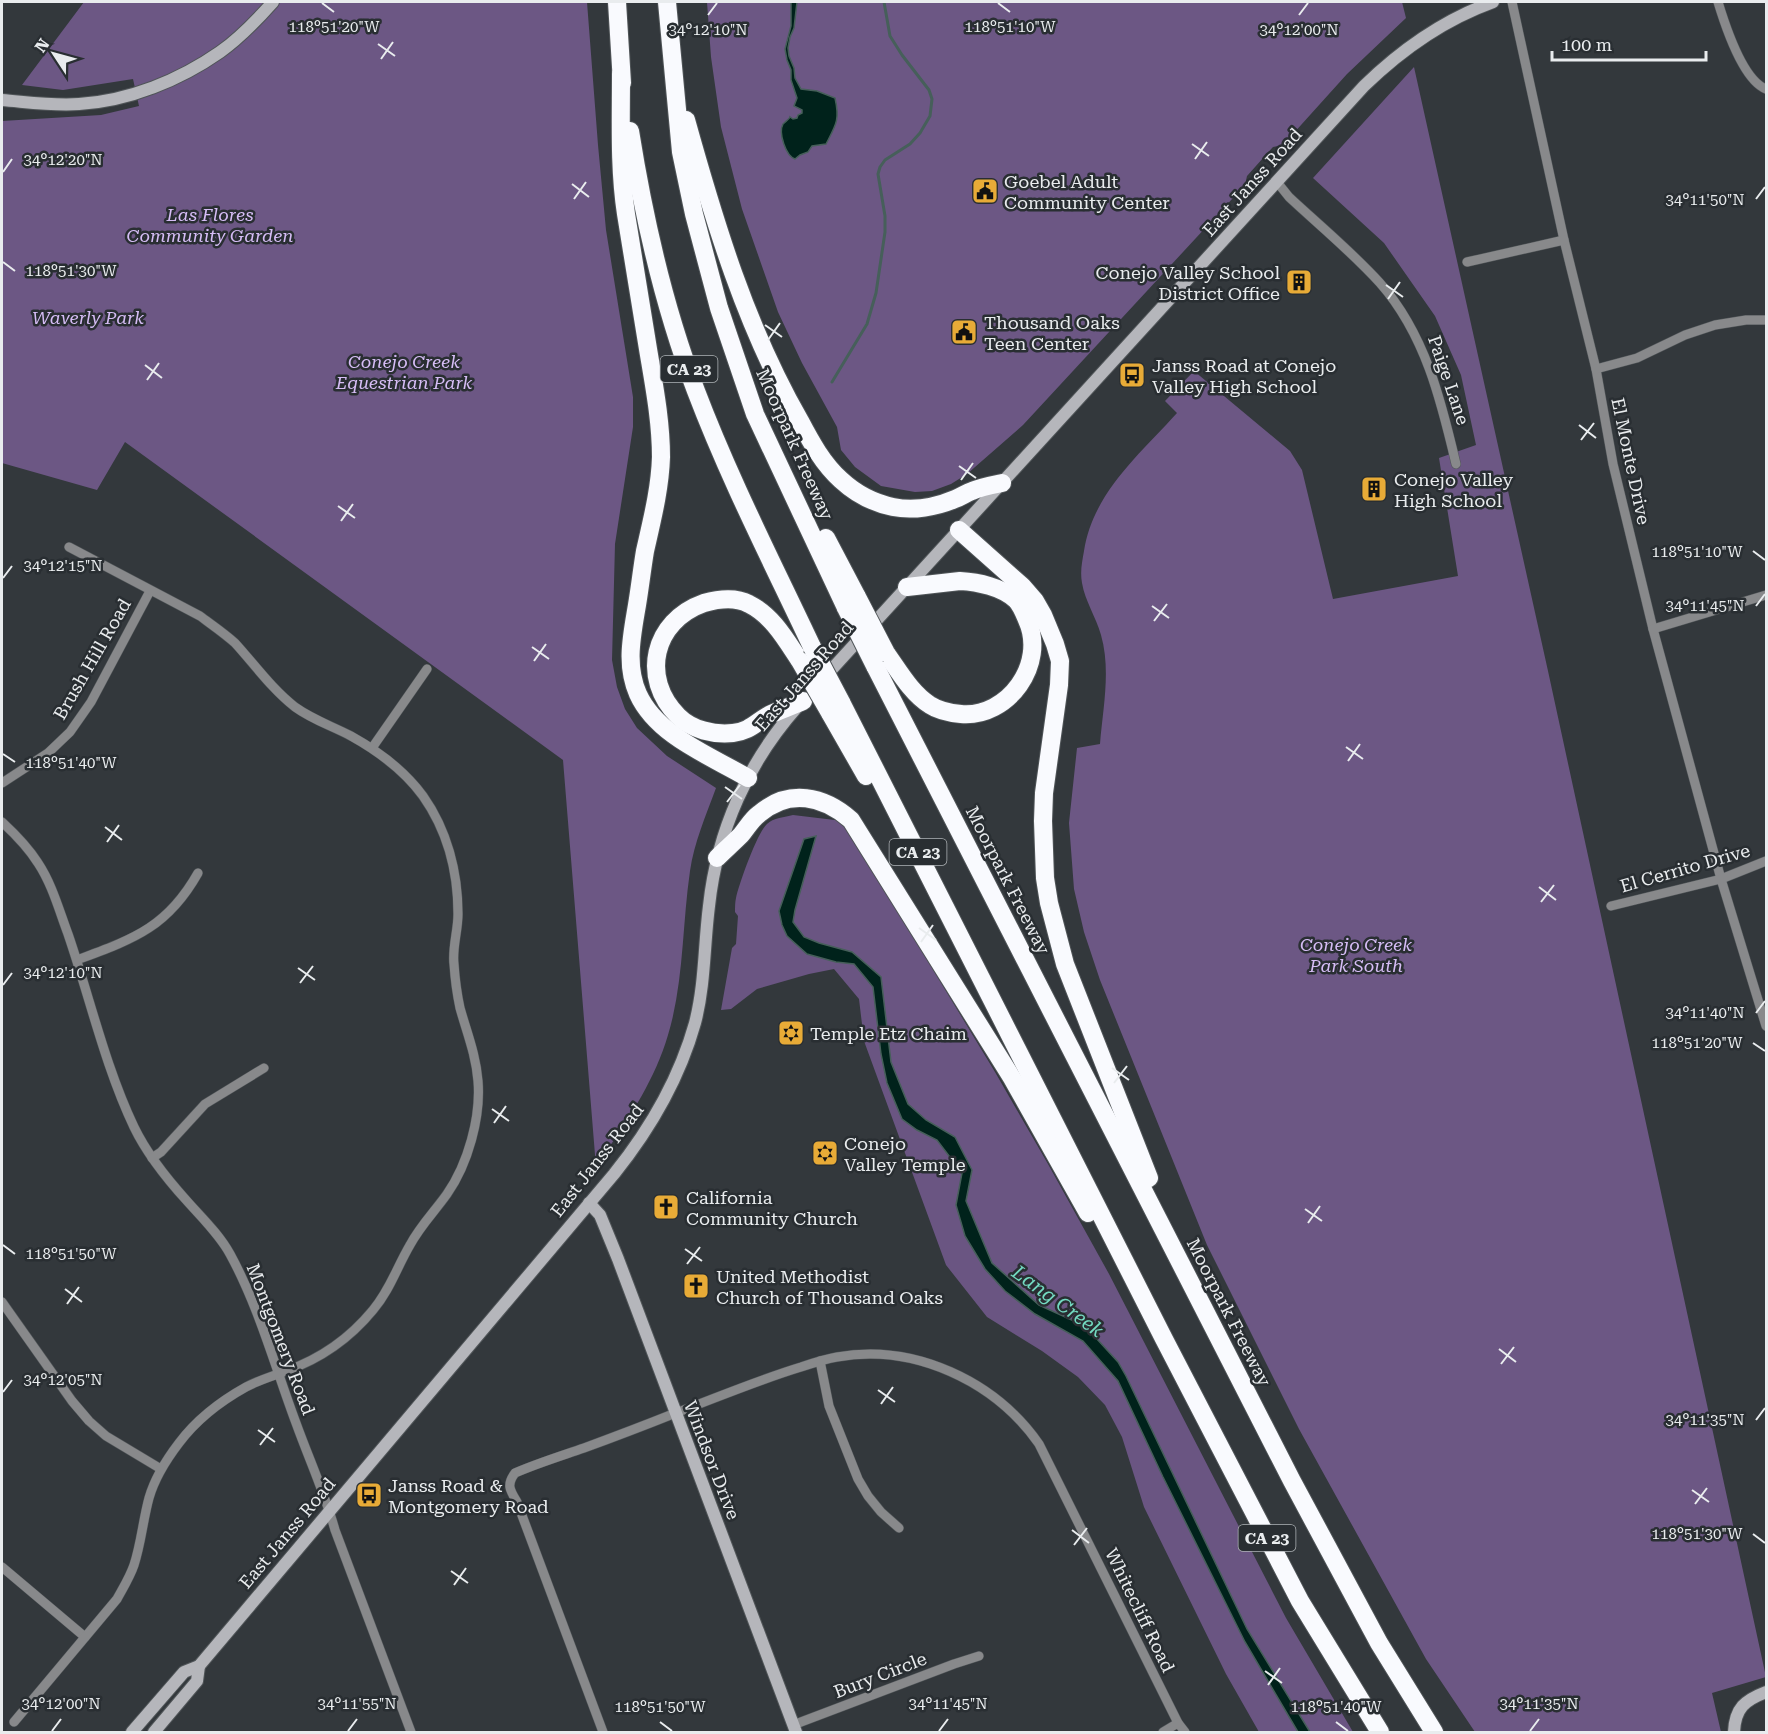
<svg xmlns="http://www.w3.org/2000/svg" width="1768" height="1734" viewBox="0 0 1768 1734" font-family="'Roboto Serif',serif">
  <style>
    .green { fill: #6c5784 }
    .forest { fill: #6a5582 }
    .water { fill: #00221b; stroke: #465f5a; stroke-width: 1.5 }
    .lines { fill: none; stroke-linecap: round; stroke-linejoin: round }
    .stream { stroke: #465f5a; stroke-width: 3 }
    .street-casing { stroke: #505558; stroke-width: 10 }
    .secondary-casing { stroke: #505558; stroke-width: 14 }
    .highway-casing { stroke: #505558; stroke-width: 20 }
    .street { stroke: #88898b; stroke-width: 9 }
    .secondary { stroke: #b5b6bb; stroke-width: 12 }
    .highway { stroke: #f9fafe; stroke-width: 18 }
    .highway-bridge-casing { stroke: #505558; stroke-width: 20; stroke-linecap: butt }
    .highway-bridge { stroke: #f9fafe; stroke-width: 18 }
    .ticks { fill: none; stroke: #e9ecee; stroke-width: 2 }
    .labels { text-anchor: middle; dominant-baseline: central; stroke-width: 5; stroke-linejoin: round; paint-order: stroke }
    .shield { fill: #292e32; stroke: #afb3b6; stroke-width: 1.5 }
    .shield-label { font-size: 16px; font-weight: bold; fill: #e9ecee }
    .poi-label { font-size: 18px; fill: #e9ecee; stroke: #292e32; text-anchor: start }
    .street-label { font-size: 18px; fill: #e9ecee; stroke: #292e32 }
    .park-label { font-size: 18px; font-style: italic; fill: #d6bdf6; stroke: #292e32 }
    .water-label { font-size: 20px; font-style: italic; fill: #73dac1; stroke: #292e32 }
    .ticks-label { font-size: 15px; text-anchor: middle; fill: #e9ecee; stroke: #292e32; stroke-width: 5; stroke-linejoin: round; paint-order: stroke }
  </style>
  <rect width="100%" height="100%" fill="#33383c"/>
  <g class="green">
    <path d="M84 2H587L598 145 606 230 633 397V427L615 544 612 660 617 687 625 709 637 728 667 756 716 788C706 815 694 843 690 871 682 926 684 982 668 1035 655 1079 631 1115 606 1152L601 1153V1162L596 1167 563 760 125 442 97 490 2 463V121L101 115 139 106 133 79 63 90 22 85Z"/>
    <polygon points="707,2 1402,2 1406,18 1347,74 1283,145 1273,147 1247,176 1245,185 1023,425 967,474 951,484 932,491 915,492 881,486 855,467 841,450 837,427 802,363 778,312 742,209 721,127 711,57"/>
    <path d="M1414 67 1548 671 1766 1677 1712 1693 1721 1732H1475L1426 1659 1299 1429 1207 1245 1100 980 1084 932 1074 889 1069 823 1077 748 1100 744C1103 708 1111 670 1101 635 1096 617 1085 601 1082 583 1080 572 1082 562 1084 551 1093 493 1139 455 1177 413L1165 401 1194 371 1290 451 1302 470 1333 599 1458 576 1439 458 1476 445 1461 375 1435 316 1384 243 1313 178Z"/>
  </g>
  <path class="forest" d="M793 815 843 821 995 1072 1048 1164 1109 1274 1286 1618 1353 1732H1259L1226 1674 1144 1507 1122 1437 1105 1405 1078 1377 1042 1351 987 1317 946 1265 864 1041 859 999 834 969 809 974 757 989 731 1009 721 1010 732 948 736 944 738 916 735 912C735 907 735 902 736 898 739 884 757 833 767 824 773 818 785 817 793 815Z"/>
  <g class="water">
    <path d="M791 2H797L794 28 790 37 788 48 789 56 794 68 795 78 801 89 817 91 835 98C840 120 836 125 826 144L812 146 808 152 800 155 795 159C786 156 778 133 783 124 783 124 790 118 790 117L793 119 797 118 798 115 802 113V110L794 106 797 98 791 80V70L787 60 785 49 791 26Z"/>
    <polygon points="816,836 795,910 793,922 804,937 819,943 852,952 881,977 891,1062 908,1104 926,1120 955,1137 972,1170 966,1201 992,1263 1039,1305 1085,1326 1118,1362 1126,1376 1247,1629 1310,1732 1298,1732 1245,1642 1163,1477 1118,1381 1083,1341 1035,1314 1005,1291 985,1269 965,1236 956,1205 962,1173 937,1140 917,1130 902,1119 887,1083 881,1054 873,987 854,964 836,962 807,954 787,936 782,925 779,911 804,839"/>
  </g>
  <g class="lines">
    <polyline class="stream" points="832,382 867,324 876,293 885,232 885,216 878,174 880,167 885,160 910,144 920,133 930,116 932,99 929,90 902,55 890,36 884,2"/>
    <defs>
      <g id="street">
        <polyline points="1512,2 1564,240 1596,369 1613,464 1653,629 1721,879 1766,1026"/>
        <path d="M1718 2C1725 25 1743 80 1766 89"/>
        <path d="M1277 182 1289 197C1319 225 1352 252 1380 283 1425 334 1441 400 1456 464"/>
        <polyline points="1467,262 1564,240"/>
        <polyline points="1596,369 1637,358 1685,335 1715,325 1746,320 1766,320"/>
        <polyline points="1653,629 1766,595"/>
        <polyline points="372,748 427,669"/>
        <polyline points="2,783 48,753 70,732 91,702 150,591"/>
        <path d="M2 822C15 834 28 847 38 863 52 884 59 910 68 934 90 998 105 1066 134 1127 147 1154 167 1179 187 1201 202 1218 219 1234 230 1254 259 1307 275 1367 296 1423 309 1459 325 1494 335 1530L411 1732"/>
        <polyline points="1611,906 1721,879 1766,861"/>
        <path d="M77 960C133 939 167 928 198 873"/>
        <polyline points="152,1158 161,1152 205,1104 264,1068"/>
        <polyline points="2,1302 72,1401 89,1421 106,1436 161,1469"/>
        <polyline points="820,1361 829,1406 858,1479 868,1496 881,1512 899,1528"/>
        <polyline points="2,1567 85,1637"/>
        <path d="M14 1722 117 1599C123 1588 130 1577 134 1565 141 1544 143 1520 149 1498 155 1477 166 1460 179 1443 197 1419 219 1402 246 1387 259 1380 273 1376 286 1371 320 1359 350 1338 373 1310 390 1290 397 1267 410 1245 420 1226 435 1211 447 1194 468 1164 481 1117 478 1081 476 1055 467 1033 460 1008 457 994 455 979 454 964 452 948 458 931 458 914 458 872 447 830 423 796 404 770 378 751 351 736 332 726 313 720 295 707 272 689 255 665 235 643 224 633 212 625 200 616L69 547"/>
        <polyline points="793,1725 954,1664 979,1656"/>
        <path d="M603 1732 517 1502C510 1490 506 1485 515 1473 538 1463 561 1456 584 1448 614 1437 643 1426 673 1414 716 1398 758 1380 801 1367 813 1363 825 1359 837 1357 914 1343 995 1381 1039 1444L1178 1723 1185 1732"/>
        <polyline points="1163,1732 1178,1723"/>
      </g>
      <g id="secondary">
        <path d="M2 100C27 102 53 106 79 104 129 101 180 80 220 52 240 38 257 20 273 2"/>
        <path d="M822 680 1364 86C1402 49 1443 20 1493 2"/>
        <polyline points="589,1203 600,1215 618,1259 796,1732"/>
        <path d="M132 1732 184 1672 199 1666 614 1174C651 1128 679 1080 695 1023 705 985 704 945 709 906 717 831 748 762 798 706"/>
        <polyline points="154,1732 197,1681 199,1666"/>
        <path d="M1734 1732C1735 1708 1745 1700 1766 1692"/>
      </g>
      <g id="highway">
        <polyline points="617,2 622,83"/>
        <polyline points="667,2 681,152 694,214 719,308 755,414 846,608"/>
        <path d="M621 74C621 121 619 168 626 214 633 259 641 304 648 349 654 385 661 421 661 457 660 489 652 520 645 551 642 569 640 587 637 605 632 635 625 665 638 694 657 736 711 756 748 778"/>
        <path d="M686 120C715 224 746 327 800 421 811 442 823 464 841 480 855 493 874 503 893 507 913 511 936 507 955 499 961 497 966 493 972 491 981 487 992 485 1002 483"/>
        <path d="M630 131C644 219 664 308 696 391 729 478 772 562 812 647"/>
        <polyline points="959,530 1022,586 1035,601 1043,615 1055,644 1060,661 1059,685 1044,793 1043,821 1045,878 1049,903 1065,964 1149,1178"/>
        <polyline points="826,538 857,597"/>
        <path d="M886 653C899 671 911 693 930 705 939 711 950 713 961 714 1008 718 1047 664 1027 620 1024 613 1021 605 1016 600 1002 587 978 582 960 581L907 587"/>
        <path d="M800 661C786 640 773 616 749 604 736 597 718 599 704 603 653 621 640 678 678 716 692 730 714 735 733 733 750 731 755 723 769 715 780 710 792 706 803 701"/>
        <polyline points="875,666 1292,1481 1379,1643 1434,1732"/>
        <polyline points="841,702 1164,1339 1300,1601 1380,1732"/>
        <polyline points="830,713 866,776"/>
        <path d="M717 858C725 850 733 843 741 835 747 828 751 820 759 814 789 788 824 796 851 820L1012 1078 1088 1213"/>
      </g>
    </defs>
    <use href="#street" class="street-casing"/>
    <use href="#secondary" class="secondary-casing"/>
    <use href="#highway" class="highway-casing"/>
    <use href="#street" class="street"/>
    <use href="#secondary" class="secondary"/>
    <use href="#highway" class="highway"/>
    <defs>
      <g id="highway-bridge">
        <polyline points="857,597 886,653"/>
        <polyline points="846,608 875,666"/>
        <polyline points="812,647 841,702"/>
        <polyline points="800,661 830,713"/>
      </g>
    </defs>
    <use href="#highway-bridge" class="highway-bridge-casing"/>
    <use href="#highway-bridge" class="highway-bridge"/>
  </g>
  <path class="ticks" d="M322 3 334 12M998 3 1010 12M708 15 717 3M1299 15 1308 3M378 44 395 56M381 59 393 42M1192 144 1209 156M1195 159 1207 142M3 172 12 159M572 184 589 197M574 199 586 182M1756 199 1765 187M3 262 15 271M1386 285 1403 297M1388 299 1400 282M765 325 782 337M768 340 780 323M145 365 162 378M147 380 159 363M1579 425 1596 438M1581 440 1594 423M959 466 976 478M961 480 973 463M338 506 355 518M341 521 353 504M1753 551 1765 560M3 578 12 566M1152 606 1169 618M1756 606 1765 594M1154 621 1167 604M532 647 549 659M534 661 546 644M1346 747 1363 759M3 754 15 762M1348 761 1360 744M725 787 742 799M727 802 740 785M105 827 122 840M107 842 119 825M1539 887 1556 900M1541 902 1554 885M919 928 936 940M921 942 933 925M298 968 315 980M300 983 313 966M3 985 12 973M1756 1013 1765 1001M1753 1043 1765 1051M1112 1068 1129 1080M1114 1083 1127 1066M492 1109 509 1121M494 1123 506 1106M1305 1209 1322 1221M1308 1223 1320 1206M3 1245 15 1254M685 1249 702 1261M687 1264 700 1247M65 1289 82 1302M67 1304 79 1287M1499 1349 1516 1362M1501 1364 1514 1347M878 1390 895 1402M3 1392 12 1380M881 1404 893 1387M1756 1420 1765 1408M258 1430 275 1442M260 1445 273 1428M1692 1490 1709 1502M1695 1504 1707 1488M1072 1530 1089 1543M1753 1534 1765 1543M1074 1545 1087 1528M451 1571 468 1583M454 1585 466 1568M1265 1671 1282 1683M1268 1685 1280 1668M660 1722 672 1731M1336 1722 1348 1731M52 1731 61 1719M348 1731 357 1719M939 1731 948 1719M1530 1731 1539 1719"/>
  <defs>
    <symbol id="civic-square" viewBox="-11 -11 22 22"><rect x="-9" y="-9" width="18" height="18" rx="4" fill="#e8ab37" stroke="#292e32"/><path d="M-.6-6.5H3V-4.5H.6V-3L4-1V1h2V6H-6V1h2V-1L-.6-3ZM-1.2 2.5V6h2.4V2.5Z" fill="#111"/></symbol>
    <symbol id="building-square" viewBox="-11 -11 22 22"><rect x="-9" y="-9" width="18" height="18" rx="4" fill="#e8ab37" stroke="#292e32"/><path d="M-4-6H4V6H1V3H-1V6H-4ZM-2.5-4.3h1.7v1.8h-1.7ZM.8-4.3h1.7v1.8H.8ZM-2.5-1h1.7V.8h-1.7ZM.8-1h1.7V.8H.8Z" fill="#111"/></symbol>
    <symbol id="bus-square" viewBox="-11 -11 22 22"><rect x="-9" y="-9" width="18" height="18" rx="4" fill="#e8ab37" stroke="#292e32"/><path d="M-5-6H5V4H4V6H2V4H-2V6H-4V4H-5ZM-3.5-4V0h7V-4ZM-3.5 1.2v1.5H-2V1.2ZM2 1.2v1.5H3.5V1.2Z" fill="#111"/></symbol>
    <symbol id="synagogue-square" viewBox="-11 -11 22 22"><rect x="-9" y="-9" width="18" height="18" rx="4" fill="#e8ab37" stroke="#292e32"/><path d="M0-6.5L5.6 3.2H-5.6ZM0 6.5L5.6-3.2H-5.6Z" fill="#111"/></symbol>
    <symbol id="church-square" viewBox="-11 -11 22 22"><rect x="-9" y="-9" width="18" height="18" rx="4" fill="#e8ab37" stroke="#292e32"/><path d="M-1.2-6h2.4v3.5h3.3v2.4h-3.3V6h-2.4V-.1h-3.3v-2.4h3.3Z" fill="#111"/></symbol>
  </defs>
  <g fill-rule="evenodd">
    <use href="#civic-square" x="970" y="176" width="30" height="30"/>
    <use href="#building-square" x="1284" y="267" width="30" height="30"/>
    <use href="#civic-square" x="949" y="317" width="30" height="30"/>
    <use href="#bus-square" x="1117" y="360" width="30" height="30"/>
    <use href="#building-square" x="1359" y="474" width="30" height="30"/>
    <use href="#synagogue-square" x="776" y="1018" width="30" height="30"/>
    <use href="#synagogue-square" x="810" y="1138" width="30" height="30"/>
    <use href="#church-square" x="651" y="1192" width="30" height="30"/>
    <use href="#church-square" x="681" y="1271" width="30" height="30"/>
    <use href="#bus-square" x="354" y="1480" width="30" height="30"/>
  </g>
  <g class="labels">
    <g class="shield">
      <rect x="660.5" y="356" width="57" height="26" rx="4.5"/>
      <rect x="889.5" y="839" width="57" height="26" rx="4.5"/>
      <rect x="1238.5" y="1525" width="57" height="26" rx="4.5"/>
    </g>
    <g class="shield-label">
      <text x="689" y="369">CA 23</text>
      <text x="918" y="852">CA 23</text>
      <text x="1267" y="1538">CA 23</text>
    </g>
    <g class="poi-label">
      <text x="1004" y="181">Goebel Adult<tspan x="1004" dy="21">Community Center</tspan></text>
      <text x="1280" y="272" text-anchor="end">Conejo Valley School<tspan x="1280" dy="21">District Office</tspan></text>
      <text x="984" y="322">Thousand Oaks<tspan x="984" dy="21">Teen Center</tspan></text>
      <text x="1152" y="365">Janss Road at Conejo<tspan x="1152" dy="21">Valley High School</tspan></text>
      <text x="1394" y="479">Conejo Valley<tspan x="1394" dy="21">High School</tspan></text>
      <text x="810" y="1033">Temple Etz Chaim</text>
      <text x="844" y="1143">Conejo<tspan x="844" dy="21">Valley Temple</tspan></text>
      <text x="686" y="1197">California<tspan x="686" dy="21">Community Church</tspan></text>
      <text x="716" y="1276">United Methodist<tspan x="716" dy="21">Church of Thousand Oaks</tspan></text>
      <text x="388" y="1485">Janss Road &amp;<tspan x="388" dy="21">Montgomery Road</tspan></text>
    </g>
    <g class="street-label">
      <text transform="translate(1252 182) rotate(-48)">East Janss Road</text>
      <text transform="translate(1449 380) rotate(71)">Paige Lane</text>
      <text transform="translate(795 444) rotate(66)">Moorpark Freeway</text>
      <text transform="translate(1631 461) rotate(78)">El Monte Drive</text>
      <text transform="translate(92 659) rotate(-60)">Brush Hill Road</text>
      <text transform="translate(804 676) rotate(-49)">East Janss Road</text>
      <text transform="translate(1685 868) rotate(-16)">El Cerrito Drive</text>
      <text transform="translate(1008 880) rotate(63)">Moorpark Freeway</text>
      <text transform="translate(597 1160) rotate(-52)">East Janss Road</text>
      <text transform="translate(1229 1312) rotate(63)">Moorpark Freeway</text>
      <text transform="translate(281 1339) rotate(69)">Montgomery Road</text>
      <text transform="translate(712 1460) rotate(69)">Windsor Drive</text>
      <text transform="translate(287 1533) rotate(-50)">East Janss Road</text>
      <text transform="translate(1140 1610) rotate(64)">Whitecliff Road</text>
      <text transform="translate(880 1675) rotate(-21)">Bury Circle</text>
    </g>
    <g class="park-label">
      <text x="210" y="214">Las Flores<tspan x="210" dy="21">Community Garden</tspan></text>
      <text x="88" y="317">Waverly Park</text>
      <text x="404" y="361">Conejo Creek<tspan x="404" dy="21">Equestrian Park</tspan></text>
      <text x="1356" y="944">Conejo Creek<tspan x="1356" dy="21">Park South</tspan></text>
    </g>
    <g class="water-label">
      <text transform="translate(1058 1301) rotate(36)">Lang Creek</text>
    </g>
  </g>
  <g class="ticks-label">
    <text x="334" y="32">118°51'20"W</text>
    <text x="1010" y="32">118°51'10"W</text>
    <text x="708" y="35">34°12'10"N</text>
    <text x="1299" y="35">34°12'00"N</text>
    <text x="63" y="165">34°12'20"N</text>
    <text x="1705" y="205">34°11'50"N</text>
    <text x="71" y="276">118°51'30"W</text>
    <text x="1697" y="557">118°51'10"W</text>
    <text x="63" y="571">34°12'15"N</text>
    <text x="1705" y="611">34°11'45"N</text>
    <text x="71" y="768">118°51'40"W</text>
    <text x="63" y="978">34°12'10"N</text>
    <text x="1705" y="1018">34°11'40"N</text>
    <text x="1697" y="1048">118°51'20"W</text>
    <text x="71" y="1259">118°51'50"W</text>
    <text x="63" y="1385">34°12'05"N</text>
    <text x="1705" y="1425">34°11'35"N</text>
    <text x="1697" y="1539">118°51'30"W</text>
    <text x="61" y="1709">34°12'00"N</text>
    <text x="357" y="1709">34°11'55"N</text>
    <text x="948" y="1709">34°11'45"N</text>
    <text x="1539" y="1709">34°11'35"N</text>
    <text x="660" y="1712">118°51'50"W</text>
    <text x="1336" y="1712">118°51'40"W</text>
  </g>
  <rect width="1768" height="1734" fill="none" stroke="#e9ecee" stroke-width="6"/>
  <g transform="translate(54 54) rotate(306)" stroke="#292e32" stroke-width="4.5" paint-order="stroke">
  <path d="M0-4.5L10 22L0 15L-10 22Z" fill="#e9ecee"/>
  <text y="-9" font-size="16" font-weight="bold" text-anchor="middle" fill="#e9ecee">N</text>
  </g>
  <path d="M1552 51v9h154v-9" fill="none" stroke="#e9ecee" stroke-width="3"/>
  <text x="1561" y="51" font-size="18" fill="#e9ecee" stroke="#292e32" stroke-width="4.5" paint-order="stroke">100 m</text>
</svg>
